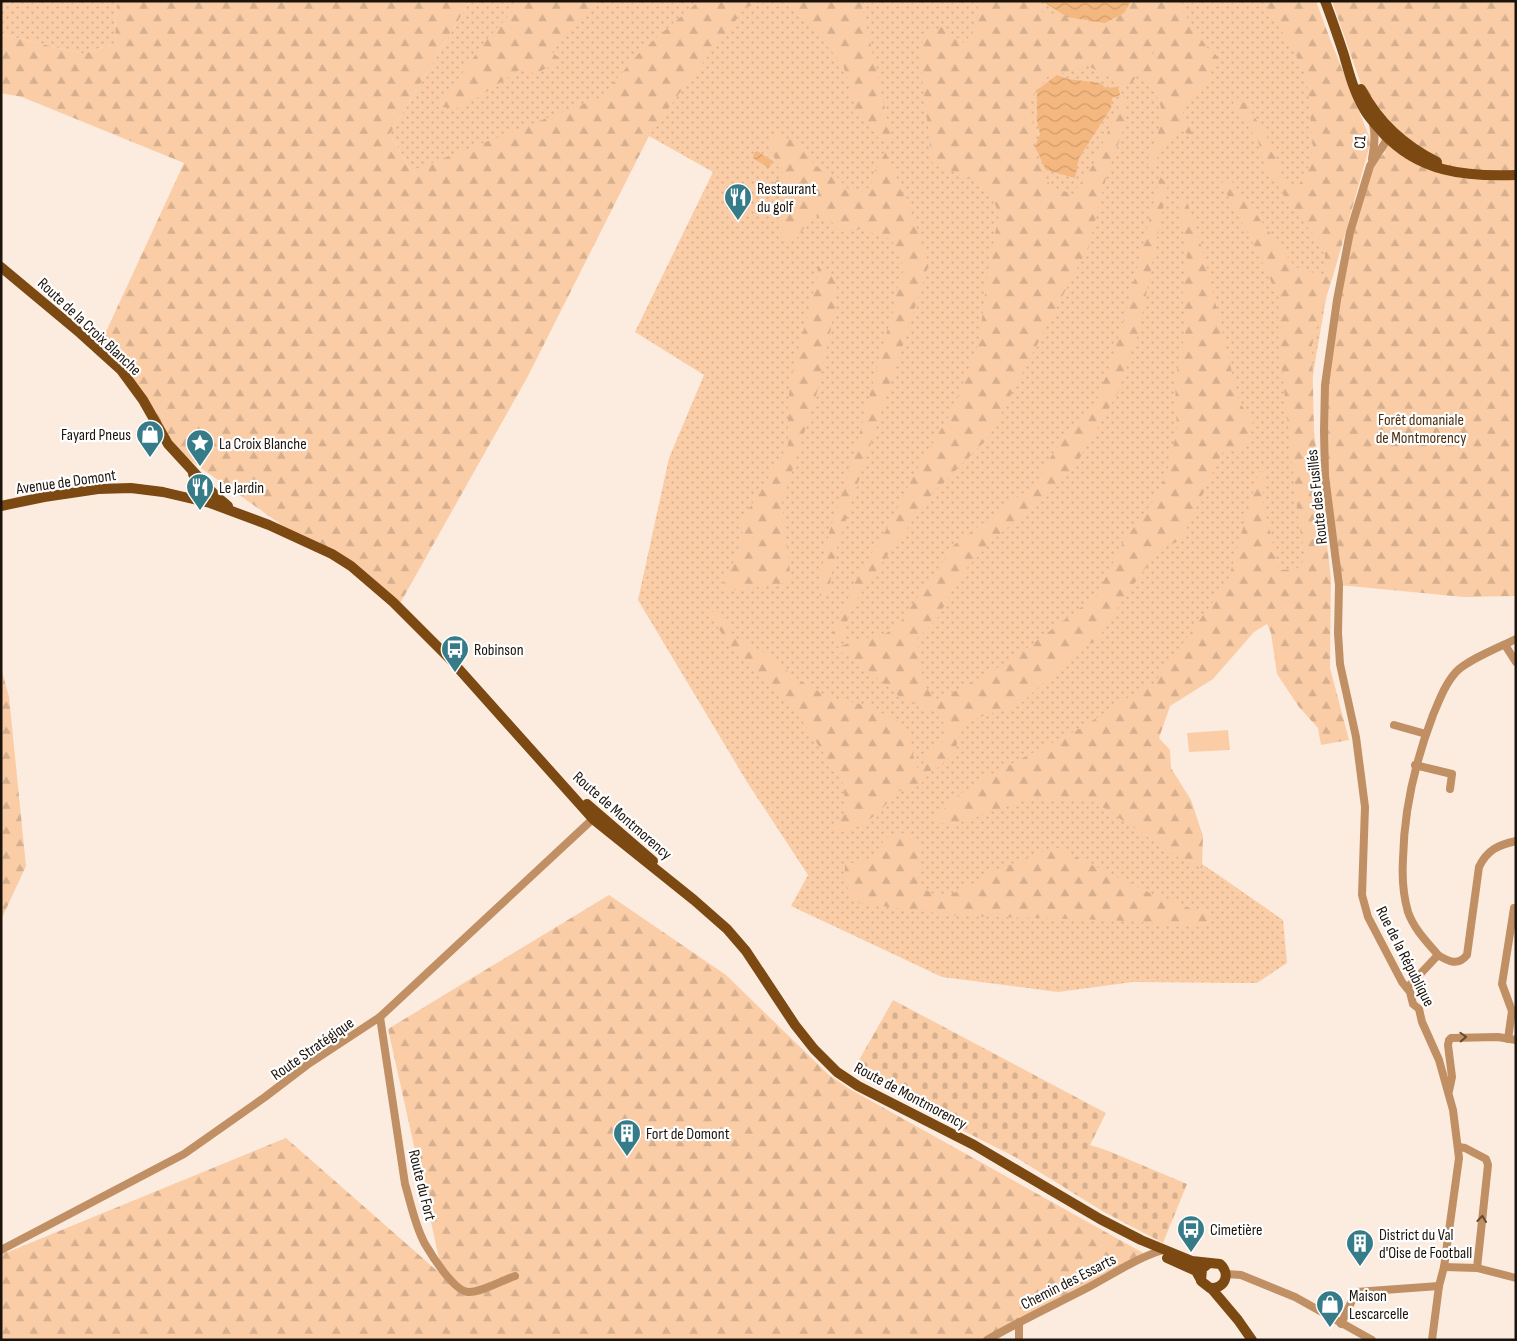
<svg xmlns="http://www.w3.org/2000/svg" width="1517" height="1341" font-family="'Sofia Sans Condensed',sans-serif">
<defs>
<pattern id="grass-dots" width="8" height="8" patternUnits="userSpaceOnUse" patternTransform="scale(1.25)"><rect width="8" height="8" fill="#facda7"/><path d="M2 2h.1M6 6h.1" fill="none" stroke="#d6af8e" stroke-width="1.8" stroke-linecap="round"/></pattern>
<pattern id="forest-firs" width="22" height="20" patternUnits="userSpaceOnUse" patternTransform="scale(1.25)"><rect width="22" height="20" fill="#facda7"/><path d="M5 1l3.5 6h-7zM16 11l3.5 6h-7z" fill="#d6af8e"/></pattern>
<pattern id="cemetery-stones" width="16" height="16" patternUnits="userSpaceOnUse" patternTransform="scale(1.25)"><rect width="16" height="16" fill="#facda7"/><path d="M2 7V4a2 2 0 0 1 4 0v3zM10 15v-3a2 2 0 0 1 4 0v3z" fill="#d6af8e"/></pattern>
<pattern id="water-waves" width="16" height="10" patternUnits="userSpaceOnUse" patternTransform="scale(1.25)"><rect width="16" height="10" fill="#f4b77f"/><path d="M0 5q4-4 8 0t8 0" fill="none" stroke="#d19c6c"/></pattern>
</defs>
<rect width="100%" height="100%" fill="#fcecdf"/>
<!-- grass -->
<g fill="url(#grass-dots)">
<polygon points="1,1 118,1 116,12 115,43 83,54 1,34"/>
<polygon points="470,1 1305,1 1332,264 1297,467 1315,595 1228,627 1118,733 1122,812 1214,872 1283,920 1287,963 1257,983 1133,982 1058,992 942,977 791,906 808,875 747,782 638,600 669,458 704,375 635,332 713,172 649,136 411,171 390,134"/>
</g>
<!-- forest -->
<g fill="url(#forest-firs)">
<polygon points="118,1 470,1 390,134 411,171 601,97 640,52 699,1 770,1 746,7 681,91 649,136 528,376 398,607 351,566 303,540 181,454 128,378 99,350 104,336 184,163 22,97 1,93 1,34 83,54 115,43 116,12"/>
<polygon points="522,1 602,1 551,51 562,61 534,74 524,67 462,108 437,107 488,38"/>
<polygon points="789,1 861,1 892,141 880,141 870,124 853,113 854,101 843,65"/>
<path d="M979,1H1038L1042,12L1105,23L1124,13L1131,1H1176L1208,49L1212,51L1219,58L1209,76L1210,83L1184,103L1183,113L1194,137L1180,130L1162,148L1153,167L1146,164C1153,145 1169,116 1157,97C1153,89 1144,83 1138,77L1154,55L1159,38L1152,54L1129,87L1088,66L1047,77L1030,101L1037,160L1051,187L1073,194L1093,165L1126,91V123L1107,174L1089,245L989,437L933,493L869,581L850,610L843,639L829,642L859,573L885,532L916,471L953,409L979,343L988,270L999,214L992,197L972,180L931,162C930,120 917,77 923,36L942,27L964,43L975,29Z"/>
<polygon points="1264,1 1316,1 1330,39 1371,141 1336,266 1312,343 1314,431 1331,579 1330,668 1349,740 1321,745 1318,728 1299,707 1277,674 1271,633 1267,624 1254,632 1213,679 1170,706 1159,738 1170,750 1171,768 1191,800 1203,836 1202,868 1184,861 1095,802 1032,798 950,826 933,819 960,794 984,778 1081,728 1132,695 1154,683 1228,581 1259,471 1267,472 1262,497 1279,570 1297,569 1305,559 1298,516 1278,334 1279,298 1253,243 1221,183 1230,179 1295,267 1324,276 1325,255 1313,234 1287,201 1264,163 1258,140 1234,108 1233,96 1246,103 1270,142 1282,176 1293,187 1299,184 1306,176 1313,147 1306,72"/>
<polygon points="1332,1 1516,1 1516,596 1464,597 1339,585 1324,431 1337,300 1370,166 1385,153"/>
<polygon points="777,136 794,140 816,166 824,172 838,178 848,189 861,193 871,186 875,171 885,151 911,211 929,264 836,551 828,594 820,596 819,582 829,533 855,451 882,348 894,308 899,278 905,269 891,239 860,229 846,233 839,231 831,221 813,215 797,238 780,241 780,223 791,209 786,196 774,183 783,175 767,143"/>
<path d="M1160,177L1168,184L1139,330L1118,393L1075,466L1041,500L995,538L966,569L951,593L937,619L917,639L924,685L937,701L1010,661L1096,596L1124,541L1154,500L1166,476L1177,430L1175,381L1187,323L1182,298L1187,253L1177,199L1186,198L1204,255L1239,402L1253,421L1248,446L1222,453L1181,540L1159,550L1123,599L1099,638L1077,652L1018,706L985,715L961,726L955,752L935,770L924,772L925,781L910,788L896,792C881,813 861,830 835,833L837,821L847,810L842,781L799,716L726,641L709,612H720L734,637L763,652L802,682L830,698L866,705L903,724L911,740L915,767L921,768L929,752L945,740V725L935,712L901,698L856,660L835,649L855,640L883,635L897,627L954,545L1035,484L1061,440L1095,405L1111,362L1129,301Z"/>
<polygon points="818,266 837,279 836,304 818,389 782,503 791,581 777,585 726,591 724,583 732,566 743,535 739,518 746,514 788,445 788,404 791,379 817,278"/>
<polygon points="1,668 9,697 26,866 1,920"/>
<polygon points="907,832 920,849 918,885 937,896 954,893 974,883 991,872 1055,847 1150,893 1194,910 1207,911 1214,916 1202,927 1111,920 959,916 859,903 844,883 845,865 871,858 887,837"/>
<polygon points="609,895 726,975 829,1075 848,1088 1145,1254 987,1340 1,1340 1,1251 8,1252 286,1138 443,1276 388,1029"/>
</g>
<!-- cemetery -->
<polygon fill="url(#cemetery-stones)" points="893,1000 1106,1113 1090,1145 1106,1150 1187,1184 1163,1243 1104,1212 1015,1157 950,1124 952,1120 854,1069"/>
<!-- pitch -->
<polygon fill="#facda7" points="1228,730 1230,750 1189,752 1187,733"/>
<!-- water -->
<g fill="url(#water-waves)">
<polygon points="1042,1 1131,1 1124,13 1105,23 1067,17"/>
<polygon points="1057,75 1068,79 1100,83 1106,88 1118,87 1120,95 1112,98 1111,108 1079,158 1075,178 1046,170 1035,147 1040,134 1037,121 1037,90"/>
<polygon points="757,151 773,161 769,168 753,158 754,153"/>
</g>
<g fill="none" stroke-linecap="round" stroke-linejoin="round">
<!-- minor -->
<g stroke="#c08f64" stroke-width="8">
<polyline points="1388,138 1370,166 1350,232 1337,300 1325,385 1324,431 1325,476 1339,585 1338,633 1340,664 1356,737 1365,807 1362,895 1368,917 1402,982 1410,992 1413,1004 1419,1009 1422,1022 1439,1060 1453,1110 1459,1158 1444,1267 1439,1286 1432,1340"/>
<path d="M1372,159C1374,147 1376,135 1373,124"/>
<polyline points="1505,645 1516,662"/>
<polyline points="1394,725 1426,734"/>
<polyline points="1415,765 1452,774 1450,789"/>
<path d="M1438,955C1427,942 1414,929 1408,912C1403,895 1402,876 1403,859C1404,809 1415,762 1433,715C1439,701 1445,684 1456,672C1467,660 1500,647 1516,639"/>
<path d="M1408,987L1438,955C1449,962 1458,966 1467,955L1479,867C1487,850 1498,845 1516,841"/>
<path d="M380,1017L405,1184C411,1204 415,1226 425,1244C432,1256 454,1291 468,1292C480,1293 503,1280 515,1276"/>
<polyline points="1508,1039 1512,1011 1502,984 1514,908"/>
<polyline points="1449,1091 1452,1077 1448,1045 1449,1040 1451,1038 1498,1037 1516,1040"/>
<polyline points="1459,1147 1465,1148 1486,1159 1488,1165 1477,1268"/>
<polyline points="1,1250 184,1154 265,1097 307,1065 380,1017 596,816"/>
<polyline points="1444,1267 1477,1268 1516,1278"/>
<polyline points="1226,1274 1241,1275 1295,1297 1372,1340"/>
<polyline points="1019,1322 1019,1340"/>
<polyline points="1341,1324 1356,1292 1439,1286"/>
<path d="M987,1340C1020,1321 1054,1305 1087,1288C1112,1275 1136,1258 1163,1250"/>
</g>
<!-- major -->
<g stroke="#7b4911" stroke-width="10">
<path d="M1325,1C1332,19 1338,37 1344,55C1349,73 1354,92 1364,109C1369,118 1376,125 1383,133C1419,172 1465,177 1516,175"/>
<path d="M1361,89C1379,123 1404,145 1437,162"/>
<polyline points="1,267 80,333 121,370 143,400 168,444 214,494 228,506"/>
<polyline points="193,474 198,485 194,498"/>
<path d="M1,506L44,497L98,489L131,488L163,492L210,503L269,525L332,554L351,566L393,602L449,658L593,819L694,900L727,929L746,951L795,1025L814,1049L837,1072L858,1086L974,1145L1100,1219L1141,1240L1192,1261L1220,1264C1231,1274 1225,1289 1210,1288L1201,1281L1202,1269L1209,1263"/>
<polyline points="587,804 653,861"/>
<polyline points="1167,1258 1196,1271 1201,1280"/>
<polyline points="1211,1288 1238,1320 1252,1340"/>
</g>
</g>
<!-- one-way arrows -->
<defs><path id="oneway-chevron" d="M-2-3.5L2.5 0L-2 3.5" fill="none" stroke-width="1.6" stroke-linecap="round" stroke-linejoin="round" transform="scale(1.25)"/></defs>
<g stroke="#664b33">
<use href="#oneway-chevron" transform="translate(1463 1037) rotate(-2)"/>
<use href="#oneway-chevron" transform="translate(1482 1219) rotate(-84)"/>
</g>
<!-- icons -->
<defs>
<g id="restaurant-pin" transform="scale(1.4375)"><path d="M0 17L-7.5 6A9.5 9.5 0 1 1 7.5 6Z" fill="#357b88" stroke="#fff"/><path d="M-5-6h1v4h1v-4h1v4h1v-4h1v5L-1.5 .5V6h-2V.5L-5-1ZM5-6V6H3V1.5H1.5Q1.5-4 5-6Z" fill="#fff"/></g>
<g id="shop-pin" transform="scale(1.4375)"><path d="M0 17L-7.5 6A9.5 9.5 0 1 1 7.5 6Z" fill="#357b88" stroke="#fff"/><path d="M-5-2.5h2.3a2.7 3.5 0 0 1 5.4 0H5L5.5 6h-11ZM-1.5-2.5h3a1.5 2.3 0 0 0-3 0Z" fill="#fff"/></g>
<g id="sight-pin" transform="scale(1.4375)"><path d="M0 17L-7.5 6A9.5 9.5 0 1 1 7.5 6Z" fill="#357b88" stroke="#fff"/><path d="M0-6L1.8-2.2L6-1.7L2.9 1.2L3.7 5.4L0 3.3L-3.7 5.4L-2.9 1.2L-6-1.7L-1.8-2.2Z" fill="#fff"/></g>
<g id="bus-pin" transform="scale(1.4375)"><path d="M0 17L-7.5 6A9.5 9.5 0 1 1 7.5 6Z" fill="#357b88" stroke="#fff"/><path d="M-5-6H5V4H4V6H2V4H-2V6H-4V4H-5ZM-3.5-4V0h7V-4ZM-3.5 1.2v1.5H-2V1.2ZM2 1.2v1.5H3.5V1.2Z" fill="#fff"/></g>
<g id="building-pin" transform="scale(1.4375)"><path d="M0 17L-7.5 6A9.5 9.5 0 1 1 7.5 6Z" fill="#357b88" stroke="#fff"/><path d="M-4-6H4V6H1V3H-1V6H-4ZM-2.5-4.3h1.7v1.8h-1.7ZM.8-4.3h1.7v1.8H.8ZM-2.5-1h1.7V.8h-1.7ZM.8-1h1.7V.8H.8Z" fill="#fff"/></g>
</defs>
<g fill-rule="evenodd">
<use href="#restaurant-pin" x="738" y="197"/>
<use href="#shop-pin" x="150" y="434"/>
<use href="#sight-pin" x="200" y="443"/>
<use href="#restaurant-pin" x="200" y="487"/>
<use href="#bus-pin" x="455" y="649"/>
<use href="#building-pin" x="627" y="1133"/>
<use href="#bus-pin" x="1191" y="1229"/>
<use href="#building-pin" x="1360" y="1243"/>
<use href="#shop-pin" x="1330" y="1304"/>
</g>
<g text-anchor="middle" stroke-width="4.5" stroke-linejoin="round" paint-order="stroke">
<!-- street labels -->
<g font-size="16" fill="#1c130b" stroke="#fff">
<text transform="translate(1359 142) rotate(-85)" y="6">C1</text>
<text transform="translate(90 326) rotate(43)" y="6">Route de la Croix Blanche</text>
<text transform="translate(66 481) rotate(-8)" y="6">Avenue de Domont</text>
<text transform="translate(1316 497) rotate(-96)" y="6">Route des Fusillés</text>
<text transform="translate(623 815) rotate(41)" y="6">Route de Montmorency</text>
<text transform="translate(1406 956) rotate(63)" y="6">Rue de la République</text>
<text transform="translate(312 1048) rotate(-35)" y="6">Route Stratégique</text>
<text transform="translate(911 1095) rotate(28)" y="6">Route de Montmorency</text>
<text transform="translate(423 1185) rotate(76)" y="6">Route du Fort</text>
<text transform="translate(1068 1281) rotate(-27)" y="6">Chemin des Essarts</text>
</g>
<!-- poi labels -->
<g font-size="16" fill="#1c130b" stroke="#fff" text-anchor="start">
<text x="757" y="194">Restaurant<tspan x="757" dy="18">du golf</tspan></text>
<text x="131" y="440" text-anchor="end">Fayard Pneus</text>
<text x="219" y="449">La Croix Blanche</text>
<text x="219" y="493">Le Jardin</text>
<text x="474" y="655">Robinson</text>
<text x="646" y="1139">Fort de Domont</text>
<text x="1210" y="1235">Cimetière</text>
<text x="1379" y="1240">District du Val<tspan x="1379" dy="18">d'Oise de Football</tspan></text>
<text x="1349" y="1301">Maison<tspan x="1349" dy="18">Lescarcelle</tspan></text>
</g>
<!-- park labels -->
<g font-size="16" fill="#4c2e0f" stroke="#fff">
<text x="1421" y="425">Forêt domaniale<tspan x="1421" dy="18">de Montmorency</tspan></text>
</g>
</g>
<!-- border -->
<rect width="1517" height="1341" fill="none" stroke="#1c130b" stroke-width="5"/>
</svg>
